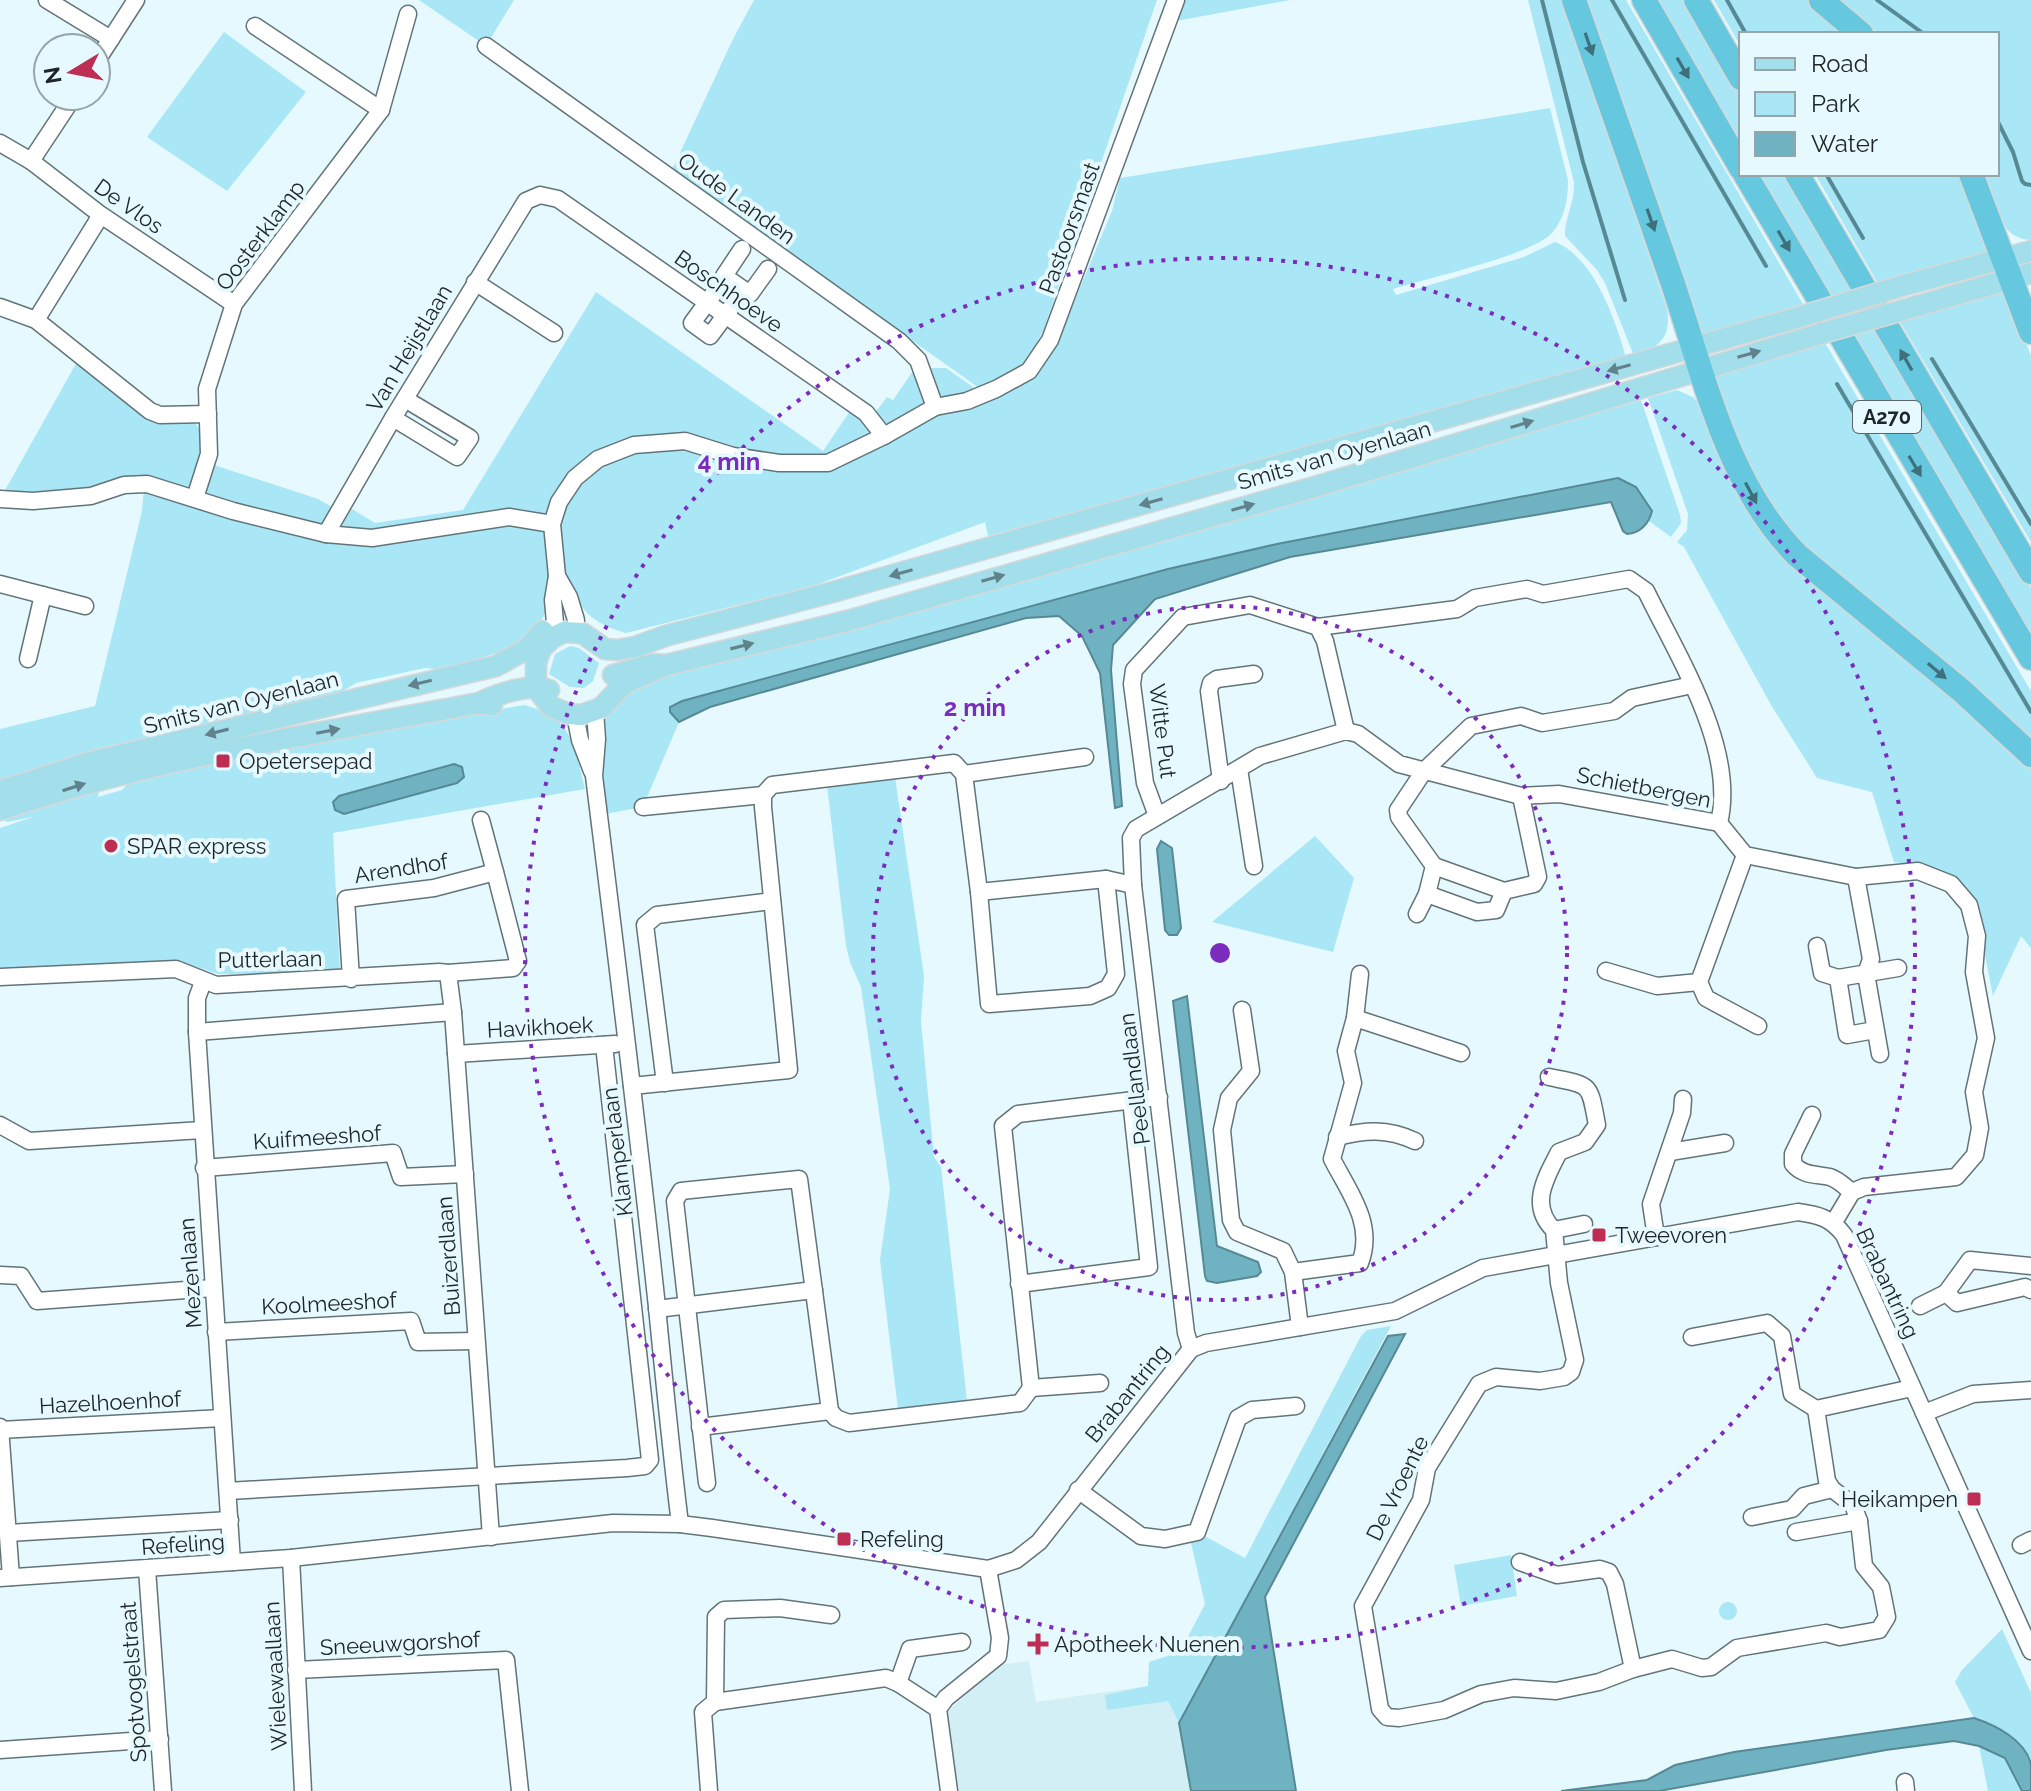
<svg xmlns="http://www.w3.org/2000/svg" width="2031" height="1791" font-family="Raleway,sans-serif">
<rect width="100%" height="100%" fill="#e6f9fe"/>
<!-- built -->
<polygon fill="#d2eff6" points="1029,1661 1036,1702 1148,1686 1168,1701 1179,1723 1191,1791 958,1791 946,1713 998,1665"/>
<!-- green -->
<g fill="#a9e7f6">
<polygon points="419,0 514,0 486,46"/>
<polygon points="754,0 1157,0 1044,329 1026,363 979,388 672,170 733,39"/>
<polygon points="1184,0 1290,0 1176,21"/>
<path d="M1528,0H1562L1667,309C1672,336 1659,349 1634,356L1605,283L1597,270L1565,236C1564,219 1575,203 1574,182Z"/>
<polygon points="1579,0 1626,0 1803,304 1701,337"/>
<polygon points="1653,0 1687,0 1741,93 1741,152"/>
<polygon points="1714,0 1813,0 1852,34 1741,34 1741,47"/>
<path d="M1840,0H2031V240C1998,239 1993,200 1983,174H1997V34H1879Z"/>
<polygon points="224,32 306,92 227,191 147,137"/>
<path d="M1550,108L1568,180C1568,199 1565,218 1552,233C1530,256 1427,278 1393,289L1396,295L1524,257L1555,242C1594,257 1616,321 1626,358L1432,415L988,536L985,522L816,585L626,633C608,628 587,619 579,601L548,607C542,623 527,639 513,648L443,670L425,668L356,683L338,694L0,787V729L95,706L142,511L145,478L77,491L4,492L78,360L181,421L196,424L202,434L199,460L318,499L347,516L352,509L375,523L463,510L596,292L823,451L850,411L868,422L887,397L893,400L915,368H946L990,399L1016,387L1036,373L1055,347L1112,211L1120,178Z"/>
<polygon points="1754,174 1788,174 2031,588 2031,645"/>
<polygon points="1815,174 1964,174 1989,249 1987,253 1909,276 1908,273 1877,282"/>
<polygon points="2006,288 2031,356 2031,542 1899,320"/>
<polygon points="1824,341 2031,691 2031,746 1815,561 1757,491 1712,380 1714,370"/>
<path d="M1677,390L1693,397L1702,407C1717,444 1729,483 1751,517C1765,539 1784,557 1802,574L1991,731L2031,769V948L2021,936L1993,996L1974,901L1928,867L1894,862L1872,792L1817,778L1771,705L1684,547L1677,542L1687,530L1688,514L1648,398Z"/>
<polygon points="1641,400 1680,515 1681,523 1671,537 1649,521 1652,511 1636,487 1618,478 1277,544 670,712 679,722 643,807 599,815 602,722 621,698 637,684 849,627"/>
<polygon points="570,646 579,648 599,663 593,681 584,688 570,687 549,674 555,654"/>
<path d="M524,705C573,717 574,745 585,789L333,833L340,973L218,974L178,961L0,973V828L33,817L7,822L0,816L100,789L98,797L122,790L131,779L179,772L229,757Z"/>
<polygon points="894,770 924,976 921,1022 934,1157 941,1167 968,1410 899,1418 880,1260 890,1189 861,987 850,962 846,946 826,777"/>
<polygon points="1315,836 1354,878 1333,952 1212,922"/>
<polygon points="1391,1326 1179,1723 1168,1701 1107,1710 1105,1695 1148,1686 1149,1662 1180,1652 1205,1604 1191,1543 1197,1532 1245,1558 1361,1336 1367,1330"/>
<polygon points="1511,1555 1517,1596 1461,1606 1454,1565"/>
<circle cx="1728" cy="1611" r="9"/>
<path d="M2002,1629L2031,1693V1763C2013,1736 2004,1728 1974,1718L1955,1682L1962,1670Z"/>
<polygon points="1979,1746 2005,1758 2022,1791 1988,1791"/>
</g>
<!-- water -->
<g fill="#6fb3c2" stroke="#578994" stroke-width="2">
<path d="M1618,478L1636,487L1652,511C1649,524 1640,533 1627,534L1623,531L1611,502L1290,557L1155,599L1113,645L1111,670L1122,806L1115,808L1100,673L1082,636L1059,616L1026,618L710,707L679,722L670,712V707L682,701L1168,569L1277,544Z"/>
<polygon points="454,764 462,767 464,777 457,783 344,814 335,810 333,802 339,796"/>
<polygon points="1161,841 1172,848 1181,928 1177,935 1169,935 1165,930 1157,849"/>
<polygon points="1187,996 1217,1246 1258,1262 1261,1272 1257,1276 1217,1283 1207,1281 1205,1276 1173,1001"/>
<polygon points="1405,1334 1265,1597 1296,1791 1191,1791 1179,1723 1388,1336"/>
<path d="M1974,1718C1995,1725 2026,1740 2031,1765C2031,1773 2031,1783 2031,1791H2022L2005,1758L1979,1746L1954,1741L1886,1750L1659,1791H1561L1647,1780L1675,1765L1734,1752Z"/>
</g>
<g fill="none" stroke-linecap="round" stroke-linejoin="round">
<!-- stream -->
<g stroke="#578994" stroke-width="4">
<polyline points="1542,0 1583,162 1625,300"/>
<polyline points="1612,0 1766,266"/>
<polyline points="1727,0 1746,34"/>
<polyline points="1877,0 1924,34"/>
<polyline points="1997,120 2013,152 2022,181 2025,184 2031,185"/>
<polyline points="1826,174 1863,238"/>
<polyline points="1932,359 2031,524"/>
<polyline points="1837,384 2031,712"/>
</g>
<!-- minor casing -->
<g stroke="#637478" stroke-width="19">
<g id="minor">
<polyline points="47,0 111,39"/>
<polyline points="255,26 381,110"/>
<polyline points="486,46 899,341 918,360 935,407"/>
<polyline points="96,62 136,0"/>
<polyline points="0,143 31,161 101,215 234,304"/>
<polyline points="31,161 74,96"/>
<polyline points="742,249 724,276 750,294 768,269"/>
<polyline points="726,277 692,323 710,336 744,290"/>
<polyline points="475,282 554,333"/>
<polyline points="0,307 36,320 150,411 160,415 208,414"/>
<polyline points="36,320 101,215"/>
<polyline points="393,418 457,457 470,438 405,399"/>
<polyline points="195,498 209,454 207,389 234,304 381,110 408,14"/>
<polyline points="0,499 33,501 91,496 124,485 147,484 233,511 326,534 372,538 509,517 552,524"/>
<polyline points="326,534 393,418 526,201 540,195 558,199 866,413 884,436"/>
<polyline points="557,576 569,597 576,620"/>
<polyline points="0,584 85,606"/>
<polyline points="555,623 553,600 557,576 552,524 559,502 575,478 598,459 634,445 685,441 733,456 779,463 828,463 884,436 935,407 967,401 996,389 1029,371 1050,340 1176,0"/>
<path d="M1318,627L1457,609L1475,598L1527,589L1543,594L1629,579L1646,591C1678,657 1737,749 1719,823"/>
<polyline points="28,659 43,595"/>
<path d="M595,711L597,739L594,776C616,952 638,1129 657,1307C664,1379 671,1451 680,1524"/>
<polyline points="575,715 580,740 592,771"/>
<polyline points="1239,769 1254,866"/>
<polyline points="964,774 1085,757"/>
<polyline points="1221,781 1209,691 1211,683 1217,679 1254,674"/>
<polyline points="643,807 763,795"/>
<polyline points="1157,816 1145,783 1132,684 1134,670 1183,617 1250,605 1318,627 1325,641 1346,731"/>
<polyline points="481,820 495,872"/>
<polyline points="1745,855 1699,982 1706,998 1758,1026"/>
<polyline points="1434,866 1504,891 1534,884 1538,877 1521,796"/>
<polyline points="1856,877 1871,959 1866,974 1880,1054"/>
<polyline points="979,892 1106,879 1133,885"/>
<polyline points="1427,894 1477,912 1496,910 1504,891"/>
<polyline points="1417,914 1427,894 1434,866 1399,817 1398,810 1424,771 1471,726 1521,716 1542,723 1614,711 1632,698 1692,685"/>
<polyline points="1817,946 1822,973 1838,978"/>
<polyline points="1606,971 1657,986 1699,982"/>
<polyline points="448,973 453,1012 491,1537"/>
<polyline points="0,977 176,969 216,985 439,972 448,973 513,968 518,961 495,872 434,888 346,899 351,979"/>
<polyline points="203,982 197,998 197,1032 232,1562"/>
<polyline points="1242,1010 1251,1071 1229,1098 1222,1130 1231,1220 1237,1232 1283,1251 1293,1272 1300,1327"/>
<polyline points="1355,1018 1461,1053"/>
<polyline points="1875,1030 1847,1035 1838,978 1898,968"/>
<polyline points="197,1032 453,1012"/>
<polyline points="456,1054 615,1044"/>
<path d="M1549,1077C1592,1086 1589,1082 1597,1125L1585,1142L1559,1152C1545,1179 1529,1206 1554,1230L1559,1283L1575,1360L1571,1372L1564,1377L1540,1381L1496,1377L1479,1384L1427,1468L1421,1500L1363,1606L1380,1709L1387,1717L1399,1718L1444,1710L1481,1694L1514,1688L1556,1691L1599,1682L1633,1669L1672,1659L1702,1668L1711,1667L1737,1648L1826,1633L1840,1637L1879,1630L1887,1617L1881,1587L1864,1566L1859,1521L1853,1505L1832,1489L1827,1481L1816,1409L1912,1388"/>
<polyline points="665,1083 645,925 657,915 772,901"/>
<polyline points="632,1086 789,1070 763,807 763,795 772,785 954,763 964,774 979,892 989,1004 1090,996 1108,988 1116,974 1106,879"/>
<path d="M1812,1115L1793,1154V1164C1803,1176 1816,1174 1830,1177C1839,1180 1845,1187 1852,1192"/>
<polyline points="0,1125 29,1141 202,1130"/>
<path d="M1337,1137C1365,1130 1387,1128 1415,1141"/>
<polyline points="1670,1152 1725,1143"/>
<polyline points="204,1168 393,1153 401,1177 465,1174"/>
<polyline points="1554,1230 1584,1224"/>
<polyline points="1656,1237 1651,1204 1682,1113 1683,1099"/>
<path d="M1293,1272L1360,1263C1375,1224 1349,1192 1332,1159L1353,1083L1346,1051L1355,1018L1360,974"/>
<polyline points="0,1275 21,1276 37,1301 213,1288"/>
<polyline points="1019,1284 1149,1267 1131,1100"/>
<polyline points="1946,1293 1970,1260 2031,1266"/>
<polyline points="1920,1306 1946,1293 1957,1303 2025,1287 2031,1290"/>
<polyline points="657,1309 814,1290"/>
<polyline points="216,1332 411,1321 418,1342 476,1341"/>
<polyline points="1692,1337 1767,1323 1782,1336 1792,1394 1816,1409"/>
<polyline points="1191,1349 1186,1333 1133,885 1131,838 1136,829 1260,756 1346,731 1358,734 1399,764 1521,796 1559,794 1719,823 1745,855 1856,877 1918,871 1951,884 1969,905 1977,936 1974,972 1986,1038 1974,1092 1980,1128 1975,1155 1956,1177 1864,1187 1852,1192 1834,1222"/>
<polyline points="1031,1388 1100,1383"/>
<polyline points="1924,1413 1973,1394 2031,1390"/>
<polyline points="0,1427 11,1577"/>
<polyline points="700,1427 830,1411"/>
<polyline points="0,1430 222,1418"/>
<polyline points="707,1483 675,1201 681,1191 799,1179 830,1411 836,1418 849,1423 1020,1403 1031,1388 1003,1126 1018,1114 1159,1097"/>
<polyline points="1078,1490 1141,1536 1165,1539 1197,1532 1238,1418 1252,1410 1296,1406"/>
<polyline points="228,1491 627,1468 645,1466 650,1460 604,1045"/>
<polyline points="1752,1517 1792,1509 1804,1496 1832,1489"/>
<polyline points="1796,1532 1859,1521"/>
<polyline points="8,1533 230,1520"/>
<polyline points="2021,1545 2031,1540"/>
<polyline points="291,1558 303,1791"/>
<polyline points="1520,1562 1557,1575 1600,1569 1609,1572 1615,1584 1633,1669"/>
<polyline points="147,1569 163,1791"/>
<path d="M0,1578L291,1558L613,1523L680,1524L712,1528L988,1569L1016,1560L1039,1542L1191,1349L1206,1343L1395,1311L1483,1268L1798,1212C1819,1215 1831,1218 1844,1235L2031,1651"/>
<polyline points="296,1670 506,1660 520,1791"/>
<polyline points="898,1683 910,1649 962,1642"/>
<polyline points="715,1702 886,1678 898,1683 938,1709"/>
<polyline points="0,1750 160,1739"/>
<polyline points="1905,1782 1906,1791"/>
<polyline points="709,1791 703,1712 715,1702 716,1617 724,1610 780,1608 831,1615"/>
<polyline points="949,1791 938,1709 946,1698 998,1656 1000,1638 988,1569"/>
</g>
</g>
<!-- major casing -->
<g stroke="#d7d8d8" stroke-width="23">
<g id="major">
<polyline points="1905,285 2031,251"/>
<polyline points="1917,306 2031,273"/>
<polyline points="666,665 624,684 601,708 581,715 569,714 550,706 540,693 536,681 536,663 541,649 552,638 564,632 582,633 605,649 617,650 635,647 665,636 833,592 1786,321"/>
<polyline points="613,675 652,664 666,665 847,621 1311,488 1823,333"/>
<path d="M479,703C497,694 529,683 549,690"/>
<polyline points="0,791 91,762 496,666 527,649 543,631"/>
<path d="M0,810C155,758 319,733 479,703L492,705"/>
</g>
</g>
<!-- highway casing -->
<g stroke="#d7d8d8" stroke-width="27">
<g id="highway">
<path d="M1574,0C1606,94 1640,187 1672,281C1704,375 1726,483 1797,555L1962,691L2031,755"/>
<polyline points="1644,0 1741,168"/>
<polyline points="1696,0 1741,78"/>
<polyline points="1821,0 1861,34"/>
<polyline points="1745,174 2031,658"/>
<polyline points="1797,174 2031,572"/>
<polyline points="1971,174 2031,332"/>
</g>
</g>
<!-- minor -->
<use href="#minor" stroke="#fff" stroke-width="16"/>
<!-- major -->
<use href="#major" stroke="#a3deeb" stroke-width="20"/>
<!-- highway -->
<use href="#highway" stroke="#65c8de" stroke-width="24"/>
<!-- major-bridge casing -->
<g stroke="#d7d8d8" stroke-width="23" stroke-linecap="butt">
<g id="major-bridge">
<polyline points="1786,321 1905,285"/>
<polyline points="1823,333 1917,306"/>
</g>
</g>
<!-- major-bridge -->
<use href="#major-bridge" stroke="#a3deeb" stroke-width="20"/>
</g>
<!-- one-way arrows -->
<defs><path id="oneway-solid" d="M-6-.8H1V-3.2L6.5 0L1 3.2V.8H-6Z" transform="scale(2)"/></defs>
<g fill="#3e6f7a">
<use href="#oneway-solid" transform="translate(1589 44) rotate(71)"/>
<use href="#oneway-solid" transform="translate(1683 68) rotate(60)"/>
<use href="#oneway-solid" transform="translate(1651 220) rotate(71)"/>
<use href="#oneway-solid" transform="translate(1784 241) rotate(60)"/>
<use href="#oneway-solid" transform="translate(1906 360) rotate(-120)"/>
<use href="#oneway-solid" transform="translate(1915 466) rotate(59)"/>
<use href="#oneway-solid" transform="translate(1751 493) rotate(62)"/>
<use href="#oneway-solid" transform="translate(1937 671) rotate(40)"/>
</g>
<g fill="#61828a">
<use href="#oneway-solid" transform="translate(1749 354) rotate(-16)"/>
<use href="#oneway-solid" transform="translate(1619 368) rotate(164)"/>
<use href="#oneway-solid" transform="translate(1522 424) rotate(-17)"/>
<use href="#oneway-solid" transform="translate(1151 502) rotate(164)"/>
<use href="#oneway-solid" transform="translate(1243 507) rotate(-16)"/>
<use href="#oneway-solid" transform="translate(901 573) rotate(164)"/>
<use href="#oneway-solid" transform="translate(993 578) rotate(-16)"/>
<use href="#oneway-solid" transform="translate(742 646) rotate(-14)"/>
<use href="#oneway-solid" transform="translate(420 683) rotate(167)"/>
<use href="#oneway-solid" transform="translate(328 731) rotate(-11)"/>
<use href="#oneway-solid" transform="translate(217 732) rotate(166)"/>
<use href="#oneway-solid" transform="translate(74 787) rotate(-18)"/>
</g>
<!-- distance rings -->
<g fill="none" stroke="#7b2cbf" stroke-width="4" stroke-dasharray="4 8">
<circle cx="1220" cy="953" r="347"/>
<circle cx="1220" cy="953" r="695"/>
</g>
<!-- markers -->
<g fill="#be2e53" stroke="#e6f9fe" stroke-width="3">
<rect x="215" y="753" width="16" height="16" rx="4"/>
<circle cx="111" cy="846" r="8"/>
<rect x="1591" y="1227" width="16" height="16" rx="4"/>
<rect x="1966" y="1491" width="16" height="16" rx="4"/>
<rect x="836" y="1531" width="16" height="16" rx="4"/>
<path d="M1034 1632h8v8h8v8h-8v8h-8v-8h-8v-8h8z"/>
</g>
<g text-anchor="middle" stroke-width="8" stroke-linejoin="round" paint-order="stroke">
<!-- shield labels -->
<rect fill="#e6f9fe" stroke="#5b6568" stroke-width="2" x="1853" y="401" width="68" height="32" rx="6"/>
<g font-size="20" font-weight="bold" fill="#1f2628">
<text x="1887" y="424">A270</text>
</g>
<!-- street labels -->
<g font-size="22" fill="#1f2628" stroke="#e6f9fe">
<text transform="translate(737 198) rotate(36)" y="8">Oude Landen</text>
<text transform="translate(129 206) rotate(35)" y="8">De Vlos</text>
<text transform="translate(1069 228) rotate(-70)" y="8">Pastoorsmast</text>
<text transform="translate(260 235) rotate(-53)" y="8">Oosterklamp</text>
<text transform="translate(729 291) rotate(35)" y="8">Boschhoeve</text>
<text transform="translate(409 348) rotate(-59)" y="8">Van Heijstlaan</text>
<text transform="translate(1334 455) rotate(-16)" y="8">Smits van Oyenlaan</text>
<text transform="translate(241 702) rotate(-14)" y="8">Smits van Oyenlaan</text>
<text transform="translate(1163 731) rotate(83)" y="8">Witte Put</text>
<text transform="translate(1644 787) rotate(11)" y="8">Schietbergen</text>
<text transform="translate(401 868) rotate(-9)" y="8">Arendhof</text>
<text transform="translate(270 959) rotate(-1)" y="8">Putterlaan</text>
<text transform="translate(540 1027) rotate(-3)" y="8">Havikhoek</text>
<text transform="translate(1134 1079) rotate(-97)" y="8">Peellandlaan</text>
<text transform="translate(317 1137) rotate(-4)" y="8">Kuifmeeshof</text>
<text transform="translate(617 1152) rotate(-97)" y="8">Klamperlaan</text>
<text transform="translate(448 1256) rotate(-94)" y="8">Buizerdlaan</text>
<text transform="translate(190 1273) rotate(-94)" y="8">Mezenlaan</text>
<text transform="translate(1888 1283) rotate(65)" y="8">Brabantring</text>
<text transform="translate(329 1303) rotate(-3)" y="8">Koolmeeshof</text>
<text transform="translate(1127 1393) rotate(-51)" y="8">Brabantring</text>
<text transform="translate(110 1402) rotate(-3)" y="8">Hazelhoenhof</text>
<text transform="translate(1397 1488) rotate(-64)" y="8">De Vroente</text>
<text transform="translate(183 1544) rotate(-4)" y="8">Refeling</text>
<text transform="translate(400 1643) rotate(-3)" y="8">Sneeuwgorshof</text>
<text transform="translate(275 1676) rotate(-93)" y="8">Wielewaallaan</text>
<text transform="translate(133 1682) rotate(-94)" y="8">Spotvogelstraat</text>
</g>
<!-- poi labels -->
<g font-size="22" fill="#1f2628" stroke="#e6f9fe" text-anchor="start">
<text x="239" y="769">Opetersepad</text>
<text x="127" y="854">SPAR express</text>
<text x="1615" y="1243">Tweevoren</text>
<text x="1958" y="1507" text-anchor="end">Heikampen</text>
<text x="860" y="1547">Refeling</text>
<text x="1054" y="1652">Apotheek Nuenen</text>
</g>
</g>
<circle cx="1220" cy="953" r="12" fill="#7b2cbf" stroke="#e6f9fe" stroke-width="4"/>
<g font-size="24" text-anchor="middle" font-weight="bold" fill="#7b2cbf" stroke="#e6f9fe" stroke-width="8" stroke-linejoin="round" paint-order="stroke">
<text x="729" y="470">4 min</text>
<text x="975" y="716">2 min</text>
</g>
<!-- legend -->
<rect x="1739" y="32" width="260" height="144" fill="#e6f9fe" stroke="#96a5a8" stroke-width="2"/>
<rect x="1755" y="58" width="40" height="12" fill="#a3deeb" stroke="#96a5a8" stroke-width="2"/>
<text x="1811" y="72" font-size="24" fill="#1f2628">Road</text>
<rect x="1755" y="92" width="40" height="24" fill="#a9e7f6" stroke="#96a5a8" stroke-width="2"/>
<text x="1811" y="112" font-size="24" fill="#1f2628">Park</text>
<rect x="1755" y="132" width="40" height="24" fill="#6fb3c2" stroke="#96a5a8" stroke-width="2"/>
<text x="1811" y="152" font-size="24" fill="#1f2628">Water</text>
<!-- north arrow -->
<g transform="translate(72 72) rotate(260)"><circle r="38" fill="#e6f9fe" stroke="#96a5a8" stroke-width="2"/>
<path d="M0-6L14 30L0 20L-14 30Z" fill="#be2e53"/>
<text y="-12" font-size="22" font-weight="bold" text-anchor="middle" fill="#1f2628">N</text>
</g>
</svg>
